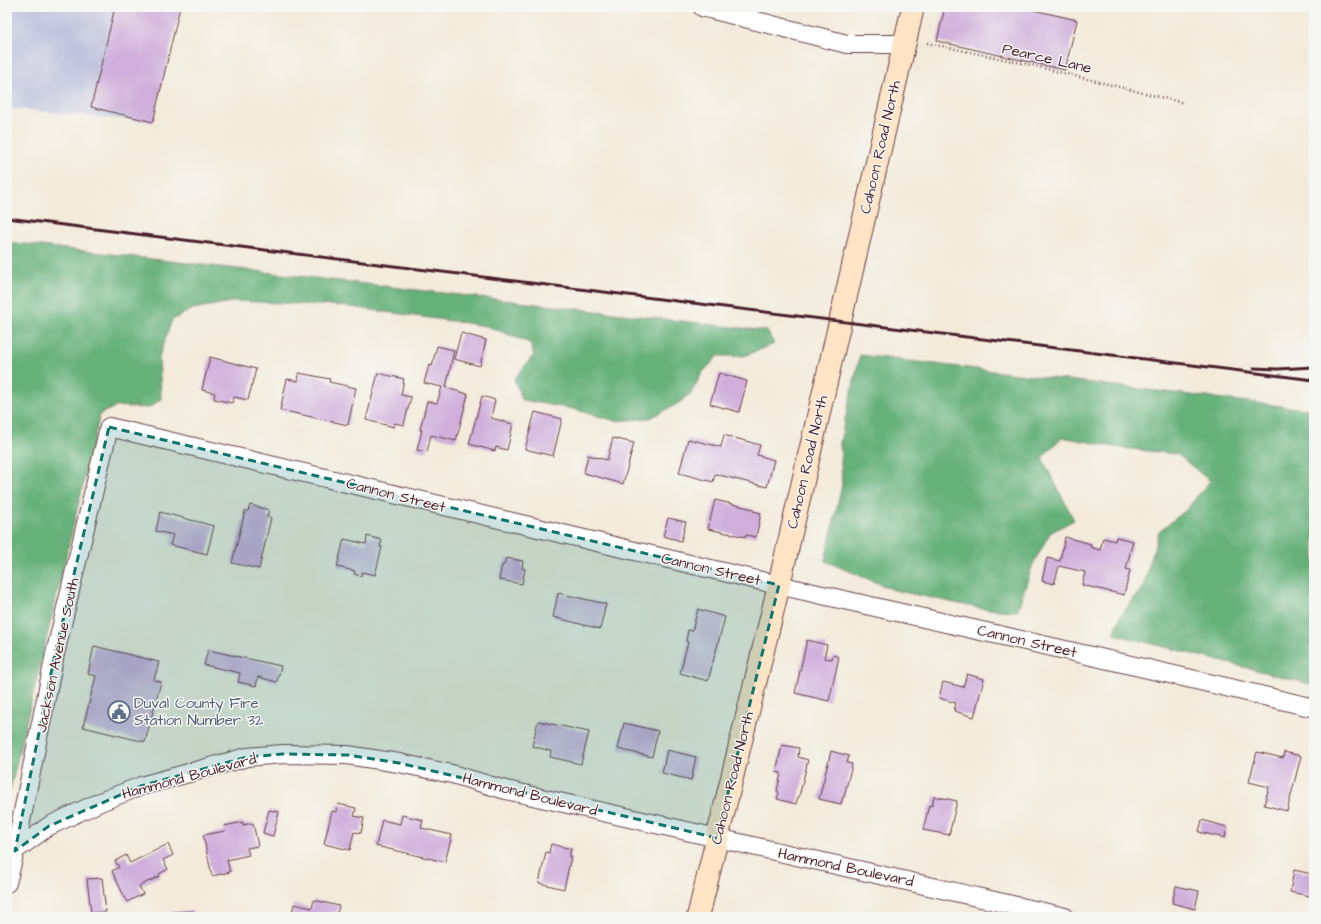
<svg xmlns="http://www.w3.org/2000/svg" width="1321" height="924" font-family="'Architects Daughter',sans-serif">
<rect width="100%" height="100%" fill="#f6f6f2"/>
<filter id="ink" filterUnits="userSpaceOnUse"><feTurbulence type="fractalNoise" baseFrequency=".025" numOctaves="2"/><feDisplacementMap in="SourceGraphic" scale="8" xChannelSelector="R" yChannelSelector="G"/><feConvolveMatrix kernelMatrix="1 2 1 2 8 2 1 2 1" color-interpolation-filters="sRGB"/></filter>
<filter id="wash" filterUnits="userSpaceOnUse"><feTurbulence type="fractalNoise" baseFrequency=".012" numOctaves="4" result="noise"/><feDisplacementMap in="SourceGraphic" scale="16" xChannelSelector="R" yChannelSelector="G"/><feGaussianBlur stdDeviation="0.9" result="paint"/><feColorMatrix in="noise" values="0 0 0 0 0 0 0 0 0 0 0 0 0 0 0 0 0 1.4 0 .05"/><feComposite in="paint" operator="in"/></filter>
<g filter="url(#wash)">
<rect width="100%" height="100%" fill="#f3eada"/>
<!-- industrial -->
<polygon fill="#c0c2dd" points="7,7 180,7 153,122 7,108"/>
<!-- forest -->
<g fill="#66b17a" stroke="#586852">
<polygon points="7,242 767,331 774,344 744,356 718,356 702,373 692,392 679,403 650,418 616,421 573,409 522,400 514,379 534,355 530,343 487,326 343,306 236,301 193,309 172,320 159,357 161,399 149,408 117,406 100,414 7,803"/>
<polygon points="860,355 1314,410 1314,685 1114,634 1121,615 1143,587 1159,531 1186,510 1210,481 1177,454 1121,448 1062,437 1042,458 1074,520 1050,533 1033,564 1017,611 983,609 894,590 825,561 842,485 840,441"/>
</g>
<g id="blocks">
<!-- building -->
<g fill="#cfaedb">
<polygon points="115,7 180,7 153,122 91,107"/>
<polygon points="945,7 1020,7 1077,20 1065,70 937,41"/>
<polygon points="461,333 486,340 480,366 454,359"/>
<polygon points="437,346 454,350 446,388 468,394 456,441 431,435 427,452 417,450 422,430 420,430 427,401 437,403 442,387 424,383 429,365 432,366"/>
<polygon points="210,357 256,369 248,400 234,397 232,403 214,399 215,393 202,390"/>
<polygon points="299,373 330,379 329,382 356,388 348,425 280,410 287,379 298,381"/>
<polygon points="378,373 404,379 401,395 411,397 404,425 394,423 394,427 366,420"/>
<polygon points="719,373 747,381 739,412 710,404"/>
<polygon points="482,396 495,400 491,418 513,424 507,450 496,447 495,451 469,444"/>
<polygon points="535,412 562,419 553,456 525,449"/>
<polygon points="724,435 760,445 757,455 774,460 767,487 715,474 713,482 679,473 688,439 721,447"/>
<polygon points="613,438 634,443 623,484 584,473 588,455 607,460"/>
<polygon points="715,500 753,509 753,511 761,513 756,537 746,535 746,537 708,529"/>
<polygon points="250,505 269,510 267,517 271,518 259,569 232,563 245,511 248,511"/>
<polygon points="160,512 214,526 207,554 170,545 173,535 156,531"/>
<polygon points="668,518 686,522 681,541 663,536"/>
<polygon points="367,536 382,540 380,547 382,547 375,575 362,572 361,576 354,574 355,571 337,567 344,539 366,544"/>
<polygon points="1065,537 1091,544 1090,547 1100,550 1103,538 1115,541 1116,537 1133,541 1126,569 1130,570 1124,595 1082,585 1085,572 1059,566 1054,584 1042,581 1047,558 1060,561"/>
<polygon points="506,558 523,561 522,568 525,569 522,584 499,580 502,565 504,565"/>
<polygon points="558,593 606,604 600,629 553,617"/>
<polygon points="698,609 725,617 708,681 680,673 688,642 686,641 688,630 692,631"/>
<polygon points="807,640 827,645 824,658 832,659 833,655 839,657 829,701 795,693"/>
<polygon points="94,646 159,662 154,680 161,682 145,742 83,727 96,676 88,674"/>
<polygon points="208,650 281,666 277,682 258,677 256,686 238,682 240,673 204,665"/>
<polygon points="967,674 984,679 974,717 954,711 956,703 939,698 943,682 963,687"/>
<polygon points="538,721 589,732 581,764 550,757 551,751 532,746"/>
<polygon points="624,723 658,731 652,757 618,749"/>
<polygon points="782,745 799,748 798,757 808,760 799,797 798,797 796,804 777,799 779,792 777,791 781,773 776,772"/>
<polygon points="667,750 696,757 691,780 662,773"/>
<polygon points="831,751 849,756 847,763 852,764 844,797 843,797 841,804 819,799"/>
<polygon points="1257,752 1283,758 1284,752 1301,756 1287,811 1264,805 1269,787 1249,782"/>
<polygon points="934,796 957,801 949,835 923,830 929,805 932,806"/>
<polygon points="338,804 356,808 354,816 364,818 361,833 354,832 350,850 324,844 332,811 336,812"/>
<polygon points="269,810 279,812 273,836 263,833"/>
<polygon points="402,815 423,820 421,828 452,835 445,862 376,846 382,820 400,824"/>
<polygon points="1202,820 1227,827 1225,838 1199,832"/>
<polygon points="243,822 243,825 253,823 258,846 247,848 249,855 227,860 230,872 212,876 203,835 225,831 224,826"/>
<polygon points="168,844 173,855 163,860 168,869 159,874 160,876 139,886 143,894 127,902 112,871 119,867 115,861 126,855 130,863"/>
<polygon points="551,844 571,849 569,857 571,857 564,889 539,883 546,852 549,853"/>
<polygon points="1294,870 1312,874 1314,870 1314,897 1290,892"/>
<polygon points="102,878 106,912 91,913 87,879"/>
<polygon points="1176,886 1199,891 1195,909 1172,903"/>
<polygon points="314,900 339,906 336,917 291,917 294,904 312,908"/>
<polygon points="193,911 193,917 172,917 172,912"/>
</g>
</g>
</g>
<g filter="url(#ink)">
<use href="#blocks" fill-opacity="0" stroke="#633d45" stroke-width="1"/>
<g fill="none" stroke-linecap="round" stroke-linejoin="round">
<!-- minor casing -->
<g stroke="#633d45" stroke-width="20">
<g id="minor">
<polyline points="702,7 847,44 904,44"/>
<polyline points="10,854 49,826 100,802 141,786 247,757 283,754 347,755 399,763 452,774 502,789 1065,917"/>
<path d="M7,883L15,851L55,654L109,427C325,477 541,529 757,580C942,623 1129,663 1314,708"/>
</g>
</g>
<!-- secondary casing -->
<g stroke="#633d45" stroke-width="24">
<polyline id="secondary" points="698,917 779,585 913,7"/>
</g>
<!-- path -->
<polyline stroke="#633d45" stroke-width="2.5" stroke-dasharray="1 3" stroke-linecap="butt" points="927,43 1031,65 1184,103"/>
<!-- minor -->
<use href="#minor" stroke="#fff" stroke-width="18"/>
<!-- secondary -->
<use href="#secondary" stroke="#ffe4c6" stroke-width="22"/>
<!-- rail -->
<g stroke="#4a1f2b" stroke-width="3">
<polyline points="7,218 1314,380"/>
<polyline points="1254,368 1278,369 1314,367"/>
</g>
</g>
</g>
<!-- marked area -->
<path fill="#0f766e" fill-opacity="0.2" stroke="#0f766e" stroke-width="3" stroke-dasharray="8 5" stroke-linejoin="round" d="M109,427L779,585L717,838L399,763L347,755L283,754L247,757L141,786L49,826L15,851L55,654Z"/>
<!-- icons -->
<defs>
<g id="civic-ring" transform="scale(1.15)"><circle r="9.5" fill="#f6f6f2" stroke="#5c6f8a" stroke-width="1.5"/><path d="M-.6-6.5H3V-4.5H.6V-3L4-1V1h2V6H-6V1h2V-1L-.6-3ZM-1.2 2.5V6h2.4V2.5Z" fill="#5c6f8a"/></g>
</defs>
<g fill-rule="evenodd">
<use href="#civic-ring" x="119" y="712"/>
</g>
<g text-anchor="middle" stroke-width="3" stroke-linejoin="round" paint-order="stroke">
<!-- street labels -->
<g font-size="15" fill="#4a1f2b" stroke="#f6f6f2">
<text transform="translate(1047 58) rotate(13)" y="5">Pearce Lane</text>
<text transform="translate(880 147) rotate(-77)" y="5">Cahoon Road North</text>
<text transform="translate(807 462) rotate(-77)" y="5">Cahoon Road North</text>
<text transform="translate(396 495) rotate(14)" y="5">Cannon Street</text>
<text transform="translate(711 569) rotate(13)" y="5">Cannon Street</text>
<text transform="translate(1027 641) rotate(13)" y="5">Cannon Street</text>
<text transform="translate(57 655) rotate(-78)" y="5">Jackson Avenue South</text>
<text transform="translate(189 776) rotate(-15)" y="5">Hammond Boulevard</text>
<text transform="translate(732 778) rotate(-76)" y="5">Cahoon Road North</text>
<text transform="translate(530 794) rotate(14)" y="5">Hammond Boulevard</text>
<text transform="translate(846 867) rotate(12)" y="5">Hammond Boulevard</text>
</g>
<!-- service labels -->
<g font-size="15" fill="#4e5e75" stroke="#f6f6f2" text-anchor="start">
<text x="134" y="708">Duval County Fire<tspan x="134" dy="17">Station Number 32</tspan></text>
</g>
</g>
<!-- margin -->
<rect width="1321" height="924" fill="none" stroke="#f6f6f2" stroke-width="24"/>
</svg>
